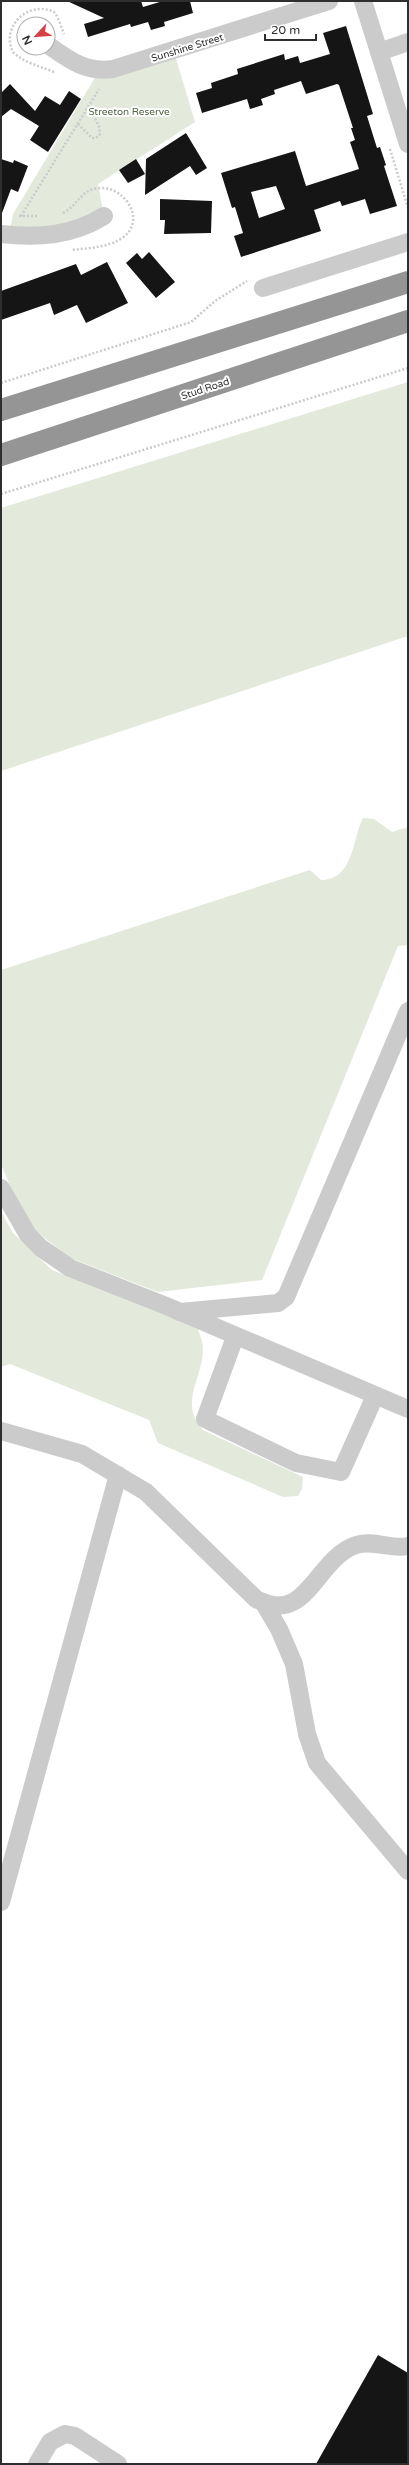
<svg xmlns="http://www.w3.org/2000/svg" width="409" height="2465" font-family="'Varela Round',sans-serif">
<rect width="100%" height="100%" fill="#fff"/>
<!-- green -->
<g fill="#e3eadc">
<polygon points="174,52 195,122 98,184 104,216 9,235 13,214 99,71"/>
<polygon points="408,382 408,636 1,771 1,508"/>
<path d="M363,818L374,819L392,832L408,827V945L398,946L262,1280L158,1292L70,1258L32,1228L17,1203L1,1164V970L310,870L321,880C354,880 352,839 363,818Z"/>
<path d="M1,1212L13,1233L52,1270L196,1325C199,1333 203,1340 203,1349C203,1379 178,1402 203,1430L303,1477L302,1489L298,1496L283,1497L158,1443L149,1420L10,1364L1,1367Z"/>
</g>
<!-- building -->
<g fill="#151515" fill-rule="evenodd">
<polygon points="67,1 141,1 143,7 163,1 190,1 193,13 164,22 165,26 151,30 148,22 131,27 130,24 88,37 84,24 104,18"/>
<path d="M346,26L373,114L367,116L377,148L380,147L386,165L384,166L397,206L370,214L365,199L342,206L340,201L314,210L321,231L241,257L234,236L243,233L235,207L232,208L221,173L295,151L306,186L359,169L350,142L355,140L351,128H353L339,85L337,84L306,94L301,81L274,90L275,94L261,99L263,105L250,109L247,99L202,113L196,93L212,88L211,83L238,74L237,69L284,54L285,60L298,56L300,63L330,54L323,33ZM276,186L285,209L259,218L251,192Z"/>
<polygon points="10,84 35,111 45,96 60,105 69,91 81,99 48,152 30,140 39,126 11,109 1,117 1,93"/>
<polygon points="186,133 207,168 196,175 190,166 145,195 146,159"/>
<polygon points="1,159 13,163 14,160 28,166 18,192 11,189 2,213"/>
<polygon points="136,159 145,174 128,183 119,170"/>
<polygon points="160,199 212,201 211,233 164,234 165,220 160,220"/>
<polygon points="149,252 175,282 156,298 126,263 137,253 142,259"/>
<polygon points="107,262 128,303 86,323 77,305 54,315 50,303 1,320 1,291 76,264 81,275"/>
<polygon points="378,2355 408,2373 408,2464 316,2464"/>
</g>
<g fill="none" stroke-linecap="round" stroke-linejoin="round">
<!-- path -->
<g stroke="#cbcbcb" stroke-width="2.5" stroke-dasharray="2 2" stroke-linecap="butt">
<path d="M54,72C40,66 24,63 13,52C0,26 29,0 54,12C59,18 61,27 64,34"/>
<polyline points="78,124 92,138 96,138 100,134 99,126 89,107"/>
<polyline points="390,149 408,208"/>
<path d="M63,213C76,207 80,192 94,189C122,181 149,220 122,238C107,248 88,248 71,250"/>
<polyline points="19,216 38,216"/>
<polyline points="21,216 99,89"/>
<polyline points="1,383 191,322 215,301 247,281"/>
<polyline points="1,494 408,368"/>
</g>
<!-- minor -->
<g stroke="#cbcbcb" stroke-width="18">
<polyline points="363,1 408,144"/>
<path d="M48,45C69,60 86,73 113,69L329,1"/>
<polyline points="379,52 408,42"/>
<path d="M1,234C38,238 72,236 104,216"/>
<polyline points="263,288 408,242"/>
<polyline points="1,1188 28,1235 41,1248 70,1268 164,1305 408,1409"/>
<polyline points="180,1312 278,1303 286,1297 408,1011"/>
<polyline points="235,1337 205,1419 296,1463 341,1472 375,1396"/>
<path d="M1,1431L82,1454L146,1492L256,1599C307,1627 315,1559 356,1545C374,1539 391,1550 408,1546"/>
<polyline points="263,1602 279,1629 294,1664 307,1734 317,1763 408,1871"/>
<polyline points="1,1902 118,1475"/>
<polyline points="37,2464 50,2442 65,2434 75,2436 118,2464"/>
</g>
<!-- highway -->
<g stroke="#959595" stroke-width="22">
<polyline points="1,410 408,282"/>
<polyline points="1,455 408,321"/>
</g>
</g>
<g text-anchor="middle" stroke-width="4" stroke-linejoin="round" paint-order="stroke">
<!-- street labels -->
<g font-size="10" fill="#2e2e2e" stroke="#fff">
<text transform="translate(187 47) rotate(-17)" y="4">Sunshine Street</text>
<text transform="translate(205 388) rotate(-18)" y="4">Stud Road</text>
</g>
<!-- park labels -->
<g font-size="10" fill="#4f653f" stroke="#fff">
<text x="129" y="115">Streeton Reserve</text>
</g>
</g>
<!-- border -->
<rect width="409" height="2465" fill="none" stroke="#2e2e2e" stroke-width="4"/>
<!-- north arrow -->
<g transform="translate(36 36) rotate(244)"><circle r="19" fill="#ffffff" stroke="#ababab"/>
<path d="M0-3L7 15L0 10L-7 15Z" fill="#d63f43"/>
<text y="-6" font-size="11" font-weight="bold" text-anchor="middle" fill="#2e2e2e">N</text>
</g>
<!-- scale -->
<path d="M265 34v6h51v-6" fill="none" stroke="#2e2e2e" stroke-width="2"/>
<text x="271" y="34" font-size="12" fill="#2e2e2e" stroke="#ffffff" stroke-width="3" paint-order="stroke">20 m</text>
</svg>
